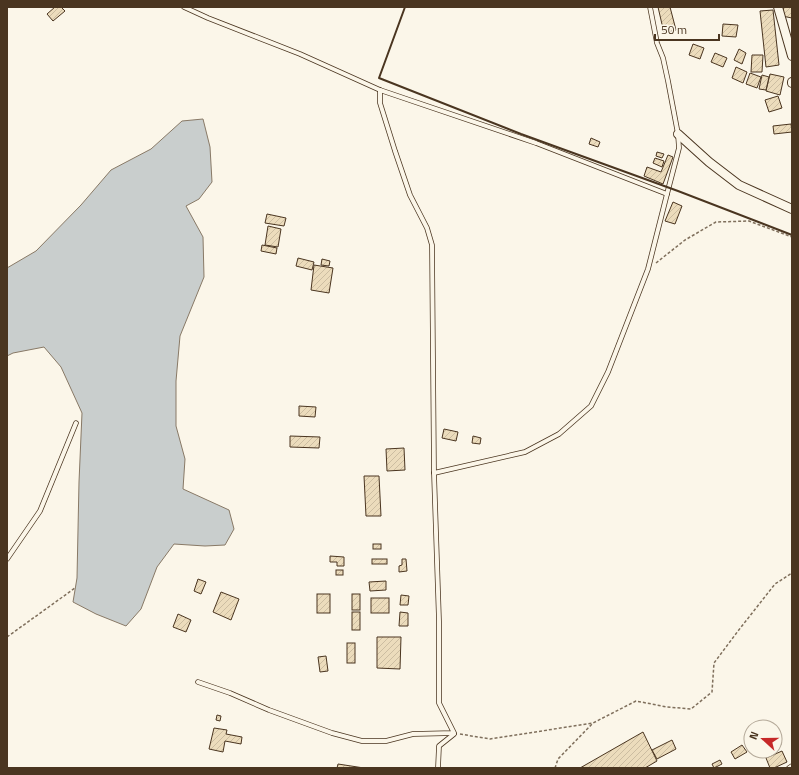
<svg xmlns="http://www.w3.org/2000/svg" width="799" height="775" font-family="'Titillium Web',sans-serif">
<defs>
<pattern id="building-hatch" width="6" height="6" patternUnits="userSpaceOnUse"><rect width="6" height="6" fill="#ecdcbc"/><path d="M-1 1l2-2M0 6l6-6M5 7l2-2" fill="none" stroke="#ccbda1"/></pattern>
</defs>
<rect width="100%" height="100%" fill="#fbf6e9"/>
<!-- water -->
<polygon fill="#c9cecd" stroke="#887966" points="203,119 210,147 212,182 199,199 186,206 203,237 204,277 180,336 176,381 176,426 185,459 183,489 229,510 234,529 225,545 205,546 174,544 157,567 141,609 126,626 96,614 73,602 77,578 79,482 82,413 61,367 44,347 13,353 7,356 7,268 36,251 81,205 111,170 151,149 182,121"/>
<!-- building -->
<g fill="url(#building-hatch)" stroke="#4a3520">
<polygon points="55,7 61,7 65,11 53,21 47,14"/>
<polygon points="658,7 670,7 676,30 664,33"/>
<polygon points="784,7 792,7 792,18 782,16"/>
<polygon points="773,10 779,65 766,67 760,11"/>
<polygon points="723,24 738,25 736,37 722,36"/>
<polygon points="693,44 704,48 700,59 689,55"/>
<polygon points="739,49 746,53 742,64 734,60"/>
<polygon points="715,53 727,58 723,67 711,62"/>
<polygon points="752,55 763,55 762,72 751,72"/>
<polygon points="736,67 747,72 743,83 732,78"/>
<polygon points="750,73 761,77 757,88 746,84"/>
<polygon points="770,74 784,77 780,95 766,91"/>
<polygon points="762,75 769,77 766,90 759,89"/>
<polygon points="778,96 782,108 769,112 765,100"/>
<polygon points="791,124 792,132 774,134 773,126"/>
<polygon points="591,138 600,142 598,147 589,144"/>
<polygon points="657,152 664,154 662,158 656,156"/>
<polygon points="668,155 673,157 663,184 644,176 647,167 661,172"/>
<polygon points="655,158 664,161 662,167 653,163"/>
<polygon points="673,202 682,206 675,224 665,221"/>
<polygon points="267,214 286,218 284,226 265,223"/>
<polygon points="268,226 281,229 278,247 265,245"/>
<polygon points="262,245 277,248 276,254 261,251"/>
<polygon points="298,258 314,262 312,270 296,266"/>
<polygon points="322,259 330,261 329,266 321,265"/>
<polygon points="314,265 333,268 329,293 311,290"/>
<polygon points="299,406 316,407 315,417 299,416"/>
<polygon points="444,429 458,432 456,441 442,438"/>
<polygon points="290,436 320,437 319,448 290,447"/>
<polygon points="473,436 481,438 480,444 472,443"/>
<polygon points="404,448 405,470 387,471 386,449"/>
<polygon points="364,476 379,476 381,516 366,516"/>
<rect x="373" y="544" width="8" height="5"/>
<polygon points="330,556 344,557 344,566 337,566 337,562 330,562"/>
<rect x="372" y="559" width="15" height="5"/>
<polygon points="402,559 406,559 407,571 399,572 399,566 402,565"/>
<rect x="336" y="570" width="7" height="5"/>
<polygon points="198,579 206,582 201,594 194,591"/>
<polygon points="386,581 386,590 370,591 369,582"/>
<polygon points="221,592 239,599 231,620 213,612"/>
<rect x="317" y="594" width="13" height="19"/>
<rect x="352" y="594" width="8" height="16"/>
<polygon points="401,595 409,596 408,605 400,605"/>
<rect x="371" y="598" width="18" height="15"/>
<rect x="352" y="612" width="8" height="18"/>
<polygon points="400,612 408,613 408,626 399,626"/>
<polygon points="178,614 191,620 186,632 173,627"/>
<polygon points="377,637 401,637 400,669 377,668"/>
<rect x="347" y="643" width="8" height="20"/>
<polygon points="326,656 328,671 320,672 318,657"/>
<polygon points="217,715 221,716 220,721 216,720"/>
<polygon points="214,728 227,730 226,734 242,737 241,744 225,741 223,752 209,749"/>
<polygon points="643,732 657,761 645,768 580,768"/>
<polygon points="775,732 781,745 775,747"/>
<polygon points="672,740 676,749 657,759 652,750"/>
<polygon points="742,745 747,752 735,759 731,752"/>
<polygon points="782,751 787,762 774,768 770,768 766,758"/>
<polygon points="720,760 722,764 714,768 712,764"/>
<polygon points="338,764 364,768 337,768"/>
</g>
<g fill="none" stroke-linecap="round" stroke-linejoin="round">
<!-- service casing -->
<g stroke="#4a3520" stroke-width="5.5">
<g id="service">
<polyline points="184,7 208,18 300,54 380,90 536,143 667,194"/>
<polyline points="434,473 525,452 559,434 591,406 608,372 648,269 667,194 679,148 678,134 668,81 663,58 657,43 650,7"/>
<polyline points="7,559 40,511 76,423"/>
<polyline points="198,682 230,693 269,710 332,733 362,741 386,741 413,734 454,733 439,703 439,621 434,473 432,245 427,228 410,195 395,151 380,103 380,90"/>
<polyline points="438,768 439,746 454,734"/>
<polyline points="789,768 792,766"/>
</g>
</g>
<!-- minor casing -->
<g stroke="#4a3520" stroke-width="10">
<g id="minor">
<polyline points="778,7 792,56"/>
<polyline points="792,82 792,83"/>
<polyline points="678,134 709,162 739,185 792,209"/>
</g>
</g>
<!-- path -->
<g stroke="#7f6f5c" stroke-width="1.5" stroke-dasharray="3 2" stroke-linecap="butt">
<polyline points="656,263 685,240 716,222 749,221 792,237"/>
<polyline points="7,637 75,588"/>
<polyline points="460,734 490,739 593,723 636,701 667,707 691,709 712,692 714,663 738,631 775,584 792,573"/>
<polyline points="555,768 558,759 593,723"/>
</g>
<!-- service -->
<use href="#service" stroke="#fbf6e9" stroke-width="4"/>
<!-- minor -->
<use href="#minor" stroke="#fbf6e9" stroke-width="8"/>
<!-- wall -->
<polyline stroke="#4a3520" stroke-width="2" points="405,7 379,78 521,134 678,191 792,235"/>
</g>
<!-- border -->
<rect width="799" height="775" fill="none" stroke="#4a3520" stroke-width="16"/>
<!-- north arrow -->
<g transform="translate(763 739) rotate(291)"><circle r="19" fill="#fbf6e9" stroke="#b4a999"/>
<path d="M0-3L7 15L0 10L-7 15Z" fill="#c62828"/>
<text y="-6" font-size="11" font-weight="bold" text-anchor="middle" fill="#4a3520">N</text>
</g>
<!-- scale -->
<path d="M655 34v6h64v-6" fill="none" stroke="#4a3520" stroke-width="2"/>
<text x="661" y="34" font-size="12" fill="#4a3520" stroke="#fbf6e9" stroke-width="3" paint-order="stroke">50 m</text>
</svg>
